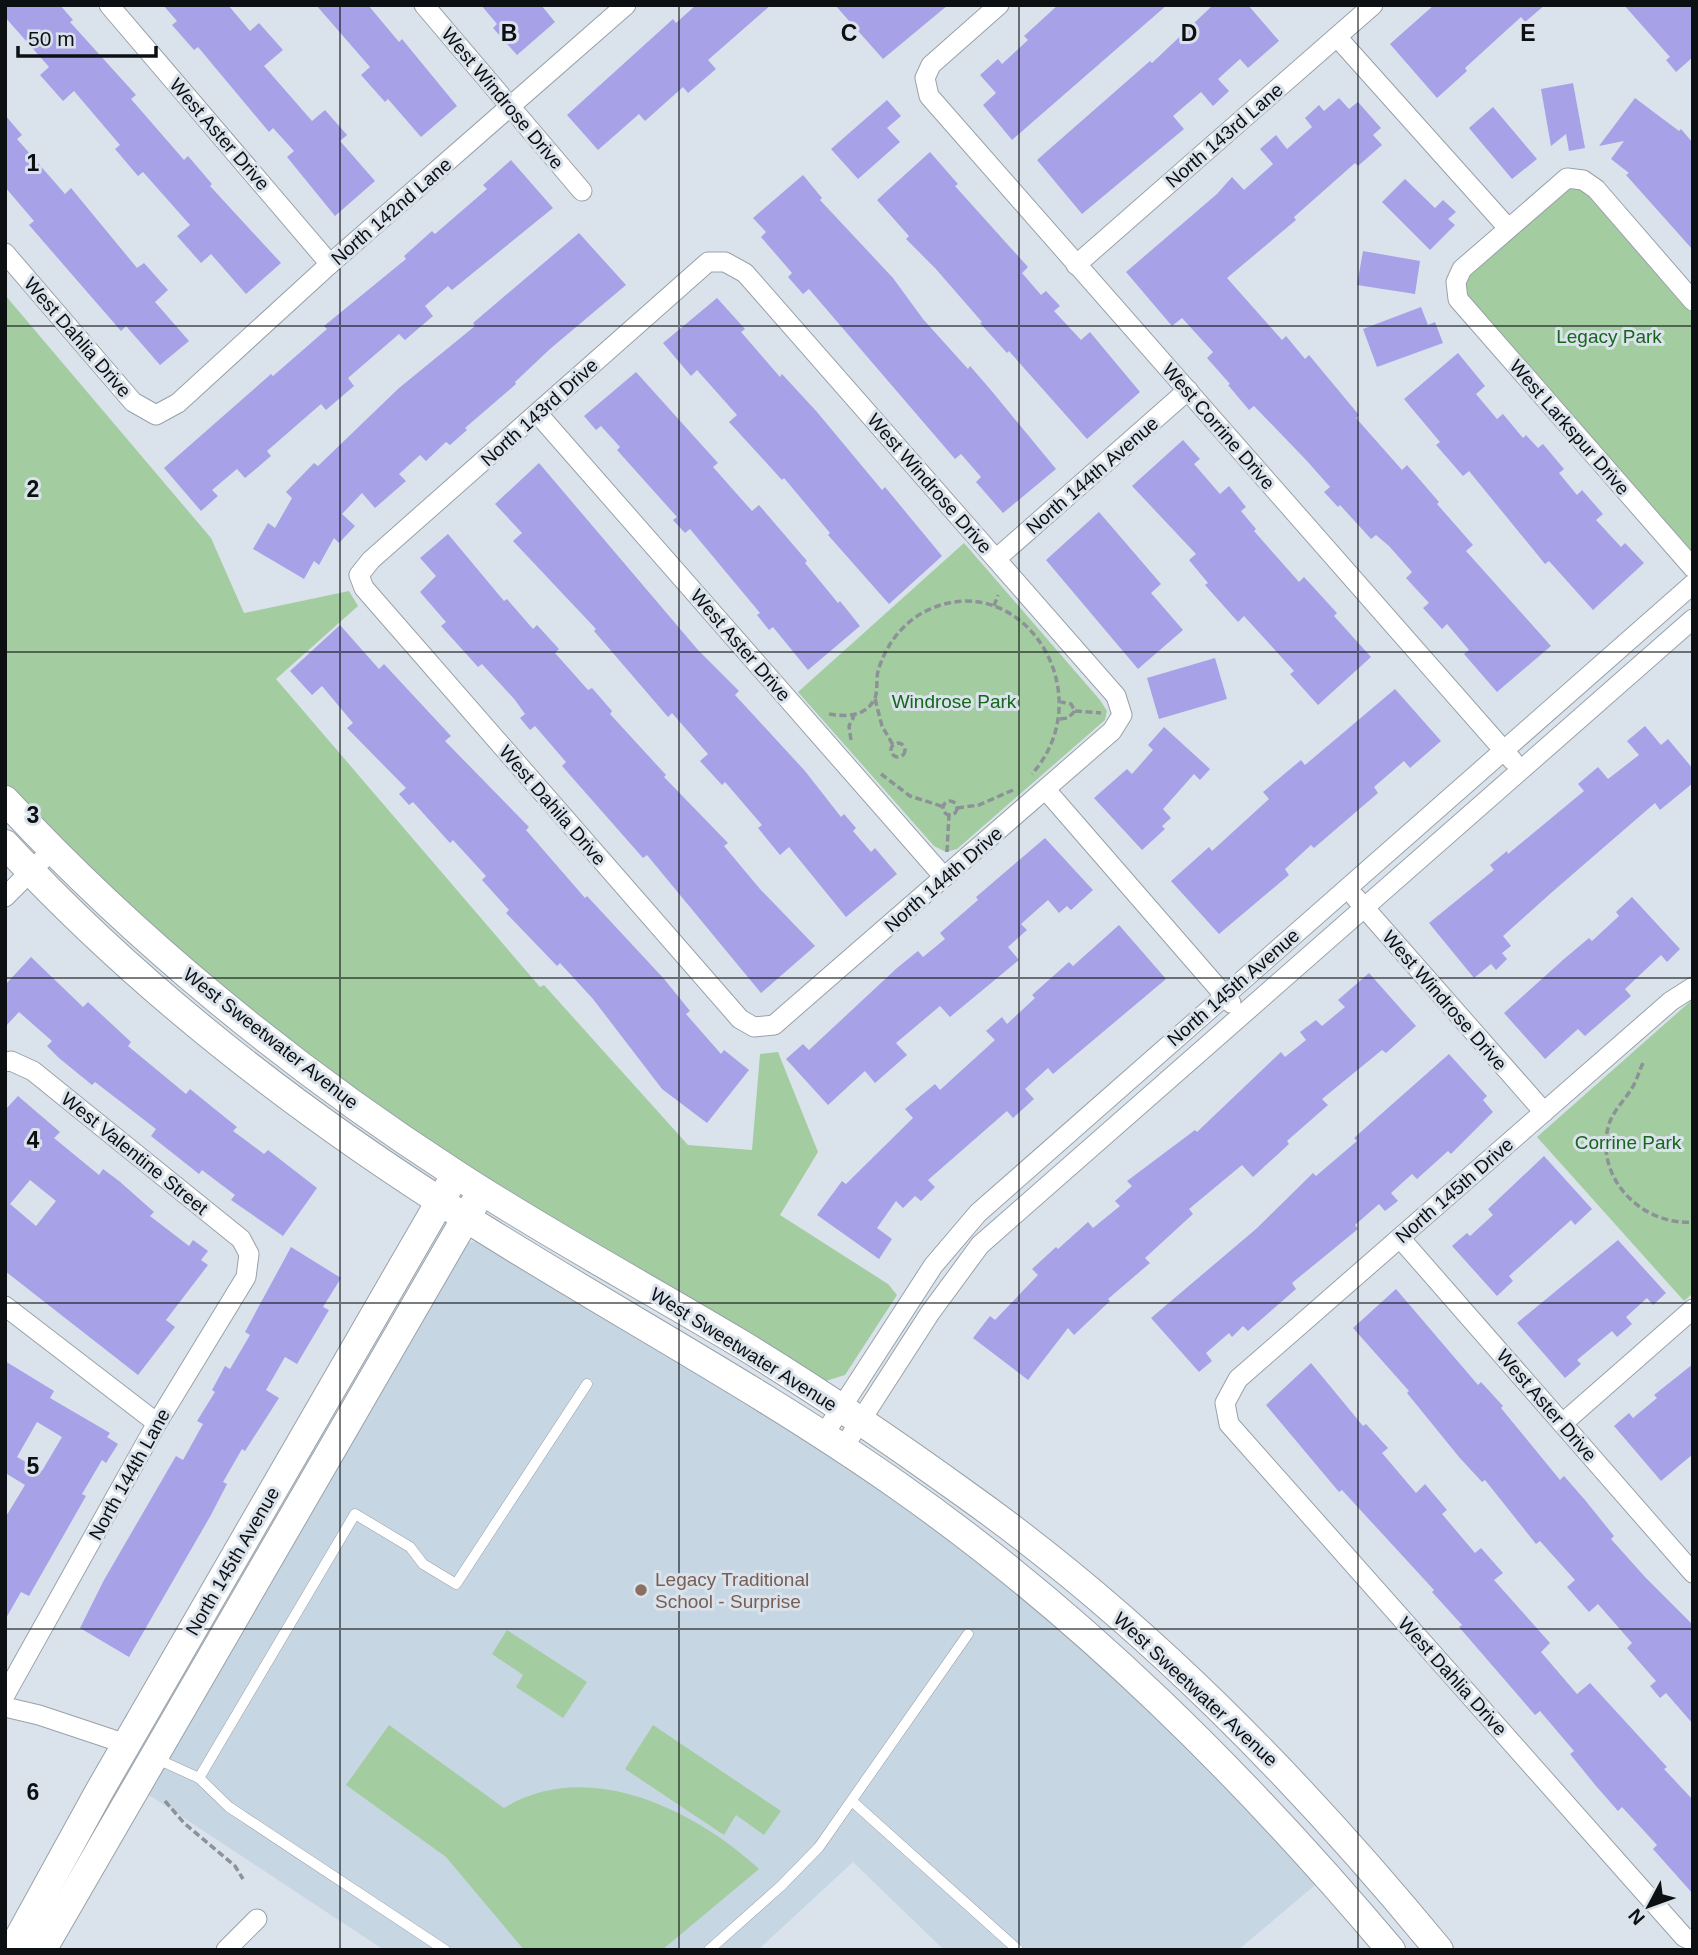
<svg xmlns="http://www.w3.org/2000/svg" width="1698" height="1955" font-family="Arial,sans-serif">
<rect width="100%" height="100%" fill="#dae3eb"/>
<!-- built -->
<polygon fill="#c7d6e3" points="480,1240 793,1428 917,1512 1114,1670 1320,1881 1238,1950 944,1950 853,1862 758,1950 384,1950 146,1793 461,1245"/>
<!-- green -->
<g fill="#a3cda1">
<polygon points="1569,182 1586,188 1693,310 1693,556 1463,290 1466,272"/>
<polygon points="5,295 211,538 244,613 349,591 358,606 276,679 540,987 544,985 688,1145 752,1150 760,1054 778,1052 818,1152 780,1215 888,1284 897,1295 845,1375 826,1381 474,1177 321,1073 72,858 5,786"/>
<polygon points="964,543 1100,700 1107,711 1105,720 957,849 946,852 934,846 798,692"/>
<polygon points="1693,999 1693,1293 1684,1301 1537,1137"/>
<polygon points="507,1630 587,1682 563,1718 516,1687 523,1675 492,1654"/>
<path d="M389,1725L504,1808C587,1757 694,1809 759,1869L662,1950H524L446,1857L346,1785Z"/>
<polygon points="653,1725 781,1811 764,1835 736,1815 724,1835 625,1769"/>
</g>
<!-- building -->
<g fill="#a7a1e8" fill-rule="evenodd">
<polygon points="5,5 60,5 73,20 70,22 136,95 131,99 184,160 188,156 212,184 210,186 281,263 246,294 211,254 201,263 177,236 190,225 143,172 138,176 115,149 120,145 74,91 63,101 40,75 49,67 5,17"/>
<polygon points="163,5 228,5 250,31 259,23 283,50 264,66 312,121 325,110 347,135 340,141 375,181 335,216 287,157 294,151 273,128 269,132 198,47 194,50 172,25 177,21"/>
<polygon points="316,5 368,5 399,42 402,39 457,106 421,137 388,99 385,102 361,75 370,67"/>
<polygon points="481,5 541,5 555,22 517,55 493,28 497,24"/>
<polygon points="696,5 771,5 708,60 716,69 688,93 683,87 645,121 639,114 598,150 567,115 673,19 676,23"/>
<polygon points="835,5 948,5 883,59"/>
<polygon points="1058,5 1167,5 1012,140 983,105 996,93 980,75 998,59 1002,64 1028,40 1024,36"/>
<polygon points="1213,5 1248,5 1279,41 1248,68 1240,59 1218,79 1229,91 1213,106 1201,92 1173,116 1184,129 1082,214 1037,160 1150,61 1152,63"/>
<polygon points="1434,5 1545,5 1525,22 1521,17 1465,68 1467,71 1437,98 1390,44"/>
<polygon points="1624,5 1693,5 1693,57 1676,72 1666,60 1670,57"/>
<polygon points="1573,83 1585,148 1569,151 1566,134 1551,146 1541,89"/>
<polygon points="1339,98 1349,109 1358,102 1381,128 1373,135 1382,145 1358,166 1355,163 1294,217 1296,220 1227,278 1282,340 1286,336 1305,359 1309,355 1359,415 1356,418 1402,470 1407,465 1439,502 1437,504 1473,545 1466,551 1551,646 1497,692 1464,654 1469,650 1447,624 1442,629 1423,608 1429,603 1406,578 1412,572 1389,546 1376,535 1371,539 1340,505 1338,507 1324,492 1330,487 1307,461 1254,406 1249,410 1228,385 1230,384 1207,358 1213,352 1182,318 1172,326 1126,272 1217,194 1232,177 1244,190 1273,164 1260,149 1276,135 1287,149 1312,127 1305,118 1319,105 1324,111"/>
<polygon points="1635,98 1679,131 1681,129 1693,143 1693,250 1626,175 1629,173 1611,159 1624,141 1599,146"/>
<polygon points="887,100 901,116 887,128 900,142 858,179 831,149"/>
<polygon points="1493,107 1537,159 1512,179 1469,128"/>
<polygon points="5,115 22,135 17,139 65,194 71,188 137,268 144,263 168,290 155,302 189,341 160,365 126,326 121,331 29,225 34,221 5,187"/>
<polygon points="930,152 958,184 955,186 1028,267 1022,273 1041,295 1046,291 1060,306 1054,311 1081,340 1090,332 1140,392 1087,439 1009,351 1007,353 980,323 982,322 935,268 906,239 909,236 877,200"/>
<polygon points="511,160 553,208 452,290 448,286 425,306 433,316 405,340 399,334 348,378 354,386 326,410 321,404 267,451 271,456 245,478 237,469 212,490 218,496 201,511 164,468 271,374 273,376 327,329 324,326 406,259 404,256 432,231 435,234 487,189 483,185"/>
<polygon points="803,175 822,198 820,200 893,278 923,319 968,369 970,366 990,389 1056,469 1003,513 976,482 981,477 961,454 955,459 809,289 803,294 788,277 792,273 761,237 766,232 753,218"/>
<polygon points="1405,179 1435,208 1443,200 1456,212 1448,219 1455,225 1430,250 1382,202"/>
<polygon points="579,233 626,285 550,349 515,382 516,384 465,428 467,430 450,445 446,442 426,461 420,455 399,474 406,481 375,508 362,493 342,514 355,526 339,543 334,538 319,565 314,561 304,579 253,549 268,523 275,528 292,498 286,492 314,463 318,466 399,388 475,326 473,323"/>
<polygon points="1363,251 1420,261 1415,294 1357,285"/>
<polygon points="717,298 745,329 741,332 780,377 782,374 817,412 882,490 885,487 942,556 889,604 828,535 830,533 784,478 782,480 729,422 737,415 697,370 691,376 663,343"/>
<polygon points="1421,307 1428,325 1435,322 1443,343 1377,367 1363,329"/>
<polygon points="1458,353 1485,386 1476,394 1497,419 1503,414 1523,438 1526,435 1538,448 1543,444 1564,469 1559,473 1577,495 1582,490 1603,514 1596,520 1621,547 1625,543 1644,563 1593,610 1549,561 1545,564 1469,471 1463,476 1436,445 1440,442 1404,399"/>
<polygon points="636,372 718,463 713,467 752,511 759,505 807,561 805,563 838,603 840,601 860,626 808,670 773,627 769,630 757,615 760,613 690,529 685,533 673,520 677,517 617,450 620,447 601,426 596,430 584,416"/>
<polygon points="1183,440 1200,459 1194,464 1220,494 1229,486 1246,507 1241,511 1256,529 1254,531 1299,582 1304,577 1337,613 1334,616 1371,657 1318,705 1290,674 1294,671 1244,616 1238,622 1205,585 1208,583 1189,560 1196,554 1132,486"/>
<polygon points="539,463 698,650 739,691 735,695 805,771 841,817 844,814 856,828 853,831 871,852 875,848 897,874 846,917 789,847 780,855 758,828 762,825 725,782 722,785 700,761 708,754 672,713 668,717 594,631 596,629 513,541 522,533 495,504"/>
<polygon points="1099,512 1161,584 1151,593 1183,630 1138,669 1046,560"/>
<polygon points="448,534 504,601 507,599 533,629 537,625 559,649 555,653 588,690 592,688 612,711 610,714 666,775 664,777 728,843 724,846 760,889 815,946 761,993 647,855 643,858 562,766 566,762 535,726 530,730 520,718 525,714 515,700 482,664 478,667 441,626 446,622 420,592 436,576 420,558"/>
<polygon points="340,625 379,669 384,664 451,736 445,741 529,827 526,830 585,898 587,896 665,980 690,1011 686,1014 721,1054 724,1050 749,1070 707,1123 662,1089 593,999 560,963 557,966 506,913 509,910 482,880 486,876 453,840 450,843 413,802 409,805 399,794 406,788 347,728 353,723 322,686 312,695 290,671"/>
<polygon points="1215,658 1227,699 1159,719 1147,678"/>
<polygon points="1395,689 1441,741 1410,768 1404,761 1374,787 1378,793 1314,848 1311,845 1285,869 1289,875 1219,934 1171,881 1209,847 1212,851 1269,799 1263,792 1301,760 1305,765"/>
<polygon points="1645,726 1661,745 1668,739 1693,769 1693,783 1660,810 1655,803 1551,893 1503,936 1511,946 1502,953 1507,959 1496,970 1491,964 1474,978 1429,923 1494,870 1490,865 1507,851 1508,854 1584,791 1578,784 1598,767 1608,779 1639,755 1627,741"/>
<polygon points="1164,727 1210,769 1200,780 1194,774 1163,809 1171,818 1162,826 1165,829 1142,850 1094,798 1127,769 1132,774 1153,750 1148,745"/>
<polygon points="1045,838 1093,890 1071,910 1067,906 1059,913 1048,900 1021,924 1027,930 1008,947 1019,960 950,1017 940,1006 896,1043 907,1055 875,1083 865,1071 828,1105 786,1059 803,1044 809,1050 897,968 918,951 923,957 945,939 940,933 978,900 976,897"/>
<polygon points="1632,897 1680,949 1667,962 1661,955 1625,989 1631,996 1585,1036 1578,1029 1545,1059 1504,1013 1564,959 1589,938 1592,941 1619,916 1616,912"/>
<polygon points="1119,925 1166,979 1053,1074 1048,1068 1025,1089 1034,1099 1013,1118 1007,1111 928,1180 935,1187 921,1201 915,1196 903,1208 896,1201 877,1228 892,1239 879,1259 817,1215 842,1181 846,1184 913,1118 905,1109 935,1084 940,1090 995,1040 986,1031 1002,1017 1007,1024 1035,998 1032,995 1069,962 1073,966"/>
<polygon points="31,957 83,1007 88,1002 131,1042 128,1046 186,1094 190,1089 237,1127 233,1131 264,1154 268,1150 317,1188 283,1236 231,1200 235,1195 202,1170 199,1174 151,1136 156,1129 95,1082 92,1085 59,1058 47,1046 52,1041 19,1012 5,1027 5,985"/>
<polygon points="1369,973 1416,1026 1386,1053 1382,1050 1322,1099 1328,1105 1287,1141 1289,1144 1253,1177 1242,1165 1189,1209 1193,1214 1145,1258 1150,1263 1108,1299 1110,1301 1074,1335 1068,1328 1028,1380 973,1338 990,1316 995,1320 1038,1275 1032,1269 1056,1247 1058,1249 1088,1222 1093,1228 1120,1206 1115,1201 1132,1186 1127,1181 1195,1130 1197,1132 1281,1052 1285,1057 1306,1040 1300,1032 1316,1020 1322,1026 1345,1007 1338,1000"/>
<polygon points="1449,1054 1487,1096 1483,1100 1493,1112 1451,1154 1448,1151 1417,1179 1412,1174 1391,1193 1398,1201 1385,1211 1379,1204 1355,1225 1358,1229 1292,1283 1296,1289 1248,1331 1243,1326 1232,1337 1229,1333 1206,1353 1212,1361 1199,1372 1151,1318 1256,1229 1313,1173 1316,1176 1357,1141 1354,1138"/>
<path d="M18,1096L60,1132L54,1138L99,1175L103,1169L119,1181L154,1212L150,1216L189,1246L193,1240L208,1251L201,1260L208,1265L166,1320L175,1327L138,1375L5,1271V1110ZM30,1180L56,1201L36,1226L10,1204Z"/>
<polygon points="1544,1156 1592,1209 1575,1225 1571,1220 1509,1276 1513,1281 1497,1296 1452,1246 1467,1233 1470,1236 1493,1215 1488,1209"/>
<polygon points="1618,1240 1666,1293 1653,1305 1647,1298 1626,1317 1632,1324 1617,1337 1612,1331 1577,1360 1581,1364 1565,1378 1517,1323"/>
<polygon points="291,1247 341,1278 323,1307 329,1310 297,1364 285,1357 266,1390 279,1398 245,1451 242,1449 223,1482 227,1484 211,1515 129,1657 80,1628 104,1580 176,1456 183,1460 203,1424 197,1421 215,1392 212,1390 225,1366 230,1369 250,1335 245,1332"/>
<polygon points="1396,1289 1478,1385 1481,1382 1503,1406 1501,1408 1560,1480 1564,1476 1585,1500 1614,1536 1611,1539 1645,1577 1693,1625 1693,1724 1666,1693 1660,1698 1650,1686 1656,1681 1627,1648 1632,1643 1598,1604 1589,1612 1567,1587 1575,1580 1540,1541 1536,1544 1485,1480 1482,1482 1459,1457 1407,1393 1409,1391 1353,1328"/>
<path d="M5,1361L54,1391L50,1398L110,1433L107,1437L118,1444L106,1463L102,1460L82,1494L86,1496L29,1596L21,1592L5,1620V1518L25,1485L7,1474L5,1476ZM37,1422L62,1437L42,1471L17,1457Z"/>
<polygon points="1311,1363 1363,1426 1366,1424 1388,1448 1382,1453 1416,1493 1425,1484 1447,1510 1442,1514 1475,1553 1481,1548 1503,1573 1494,1580 1550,1643 1541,1652 1577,1694 1590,1683 1667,1767 1664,1769 1693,1800 1693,1894 1653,1849 1657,1845 1622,1807 1618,1811 1596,1786 1570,1754 1574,1751 1540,1711 1535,1715 1459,1627 1462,1625 1432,1592 1434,1590 1342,1490 1339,1492 1266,1405"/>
<polygon points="1693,1364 1693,1454 1661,1481 1614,1426 1629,1413 1633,1418 1657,1398 1654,1395"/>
</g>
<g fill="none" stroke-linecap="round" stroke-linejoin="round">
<!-- lane casing -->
<g stroke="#99a1a9" stroke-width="11">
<g id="lane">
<polyline points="155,1758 199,1778 229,1807 445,1950"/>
<polyline points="199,1778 355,1514 410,1547 423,1564 456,1584 587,1384"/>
<polyline points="853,1802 1018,1950"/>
<polyline points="709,1950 781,1886 819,1847 968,1634"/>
</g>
</g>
<!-- street casing -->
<g stroke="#99a1a9" stroke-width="21">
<g id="street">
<polyline points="109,5 330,264"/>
<polyline points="424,5 582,191"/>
<polyline points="999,5 931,65 925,78 929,96 1513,761"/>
<polyline points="1337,37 1508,228"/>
<polyline points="5,253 133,402 156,415 178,403 330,264 626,5"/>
<polygon points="708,262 725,262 745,273 1116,696 1122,715 1112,731 774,1025 754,1027 740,1019 364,588 359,575 371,560"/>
<polyline points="1076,265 1373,5"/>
<polyline points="1693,301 1596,189 1583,180 1567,178 1462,269 1456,282 1458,299 1693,568"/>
<polyline points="538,414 944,877"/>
<polyline points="996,559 1188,390"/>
<polyline points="1046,790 1231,1003"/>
<polyline points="5,897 52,850"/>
<polyline points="1355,897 1544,1112"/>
<polyline points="1693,987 1671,1001 1238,1379 1225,1403 1229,1424 1684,1937 1693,1941"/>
<polyline points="5,1062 11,1061 33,1071 241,1239 249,1254 246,1277 157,1423 5,1695"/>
<polyline points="1400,1238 1693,1573"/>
<polyline points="5,1306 157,1423"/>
<polyline points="1563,1423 1693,1309"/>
<polyline points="823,1436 933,1266 978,1213 1693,584"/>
<polyline points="843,1448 930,1313 980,1245 1693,619"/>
<polyline points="5,1707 39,1715 126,1744"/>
<polyline points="226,1950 257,1919"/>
</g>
</g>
<!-- secondary casing -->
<g stroke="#99a1a9" stroke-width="30">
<g id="secondary">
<path d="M5,800C136,941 293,1069 454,1173C547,1234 646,1287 741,1344C818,1391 893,1442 965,1494C1145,1622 1299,1780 1439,1950"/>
<path d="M5,844C138,988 297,1111 463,1216C606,1307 757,1387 897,1485C1084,1616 1244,1776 1391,1950"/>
<polyline points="12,1950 100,1790 449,1186"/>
<polyline points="42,1950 474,1204"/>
</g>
</g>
<!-- path -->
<g stroke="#8c9298" stroke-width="3.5" stroke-dasharray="7 3.5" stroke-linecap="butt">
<polyline points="994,606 998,595"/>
<polyline points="875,699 882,726 893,745"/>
<polyline points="1075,711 1101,713"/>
<path d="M829,714C846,717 866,717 875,698C878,690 876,679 878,671C885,647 900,626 922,613C1018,561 1105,691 1032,774"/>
<polyline points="1060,719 1068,718 1075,711 1071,704 1061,702"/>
<polyline points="851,740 849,726 854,716"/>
<circle cx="898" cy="750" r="7"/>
<polyline points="881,774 910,796 944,807"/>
<circle cx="950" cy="808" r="7"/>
<polyline points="957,808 979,805 1013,790"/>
<polyline points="947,852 949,814"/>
<path d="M1643,1063C1639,1071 1637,1080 1632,1088C1625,1100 1613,1111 1609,1124C1593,1176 1641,1226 1693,1222"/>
<polyline points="165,1801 184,1823 235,1866 243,1879"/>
</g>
<!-- lane -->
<use href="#lane" stroke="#fff" stroke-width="10"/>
<!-- street -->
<use href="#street" stroke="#fff" stroke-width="19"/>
<!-- secondary -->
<use href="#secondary" stroke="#fff" stroke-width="28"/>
</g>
<!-- grid -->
<path fill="none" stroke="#0d1013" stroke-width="2" stroke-opacity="0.55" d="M340,5V1950M679,5V1950M1019,5V1950M1358,5V1950M5,326H1693M5,652H1693M5,978H1693M5,1303H1693M5,1629H1693"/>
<!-- markers -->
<circle fill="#8d6e63" stroke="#dae3eb" stroke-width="2.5" cx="641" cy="1590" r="7"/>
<g text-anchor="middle" stroke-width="6" stroke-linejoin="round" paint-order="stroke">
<!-- street labels -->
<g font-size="19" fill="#0d1013" stroke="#dae3eb">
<text transform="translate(503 98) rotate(50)" y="7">West Windrose Drive</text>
<text transform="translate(220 134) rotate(49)" y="7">West Aster Drive</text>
<text transform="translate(1224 135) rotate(-41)" y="7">North 143rd Lane</text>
<text transform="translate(391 211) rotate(-41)" y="7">North 142nd Lane</text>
<text transform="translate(78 337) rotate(49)" y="7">West Dahlia Drive</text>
<text transform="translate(539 412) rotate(-42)" y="7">North 143rd Drive</text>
<text transform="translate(1219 426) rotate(49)" y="7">West Corrine Drive</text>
<text transform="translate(1570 427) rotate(49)" y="7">West Larkspur Drive</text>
<text transform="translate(1092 475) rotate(-41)" y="7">North 144th Avenue</text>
<text transform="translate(930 483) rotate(49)" y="7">West Windrose Drive</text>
<text transform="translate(741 645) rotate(49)" y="7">West Aster Drive</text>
<text transform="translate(553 805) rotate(49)" y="7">West Dahila Drive</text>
<text transform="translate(943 879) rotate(-41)" y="7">North 144th Drive</text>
<text transform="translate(1233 987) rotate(-41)" y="7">North 145th Avenue</text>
<text transform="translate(1445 1000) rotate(49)" y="7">West Windrose Drive</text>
<text transform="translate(271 1038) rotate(38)" y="7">West Sweetwater Avenue</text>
<text transform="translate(135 1153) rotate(39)" y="7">West Valentine Street</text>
<text transform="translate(1454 1190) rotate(-41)" y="7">North 145th Drive</text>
<text transform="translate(744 1349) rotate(32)" y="7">West Sweetwater Avenue</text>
<text transform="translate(1547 1405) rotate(49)" y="7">West Aster Drive</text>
<text transform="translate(129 1474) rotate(-61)" y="7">North 144th Lane</text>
<text transform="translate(232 1561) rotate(-60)" y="7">North 145th Avenue</text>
<text transform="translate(1453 1676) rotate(48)" y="7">West Dahlia Drive</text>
<text transform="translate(1196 1689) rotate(43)" y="7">West Sweetwater Avenue</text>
</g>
<!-- park labels -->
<g font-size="19" fill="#16661c" stroke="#dae3eb">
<text x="1609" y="343">Legacy Park</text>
<text x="954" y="708">Windrose Park</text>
<text x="1628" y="1149">Corrine Park</text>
</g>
<!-- education labels -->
<g font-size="19" fill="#785e54" stroke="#dae3eb" text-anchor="start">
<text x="655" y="1586">Legacy Traditional<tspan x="655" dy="22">School - Surprise</tspan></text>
</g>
</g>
<g font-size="23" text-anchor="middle" font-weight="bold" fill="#0d1013" stroke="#dae3eb" stroke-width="6" stroke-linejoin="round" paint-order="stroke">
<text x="509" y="41">B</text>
<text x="849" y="41">C</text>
<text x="1189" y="41">D</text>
<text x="1528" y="41">E</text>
<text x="33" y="171">1</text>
<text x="33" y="497">2</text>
<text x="33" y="823">3</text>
<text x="33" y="1148">4</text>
<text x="33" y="1474">5</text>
<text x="33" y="1800">6</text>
</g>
<!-- border -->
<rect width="1698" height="1955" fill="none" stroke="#0d1013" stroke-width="14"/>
<!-- north arrow -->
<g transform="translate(1649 1906) rotate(229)" stroke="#dae3eb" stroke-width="5" paint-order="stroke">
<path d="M0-5L12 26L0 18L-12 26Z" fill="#0d1013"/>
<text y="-10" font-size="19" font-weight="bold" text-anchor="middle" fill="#0d1013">N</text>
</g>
<!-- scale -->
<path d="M18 46v10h138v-10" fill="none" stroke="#0d1013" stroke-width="3.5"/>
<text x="28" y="46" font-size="21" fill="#0d1013" stroke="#dae3eb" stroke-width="5" paint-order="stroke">50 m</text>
</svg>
